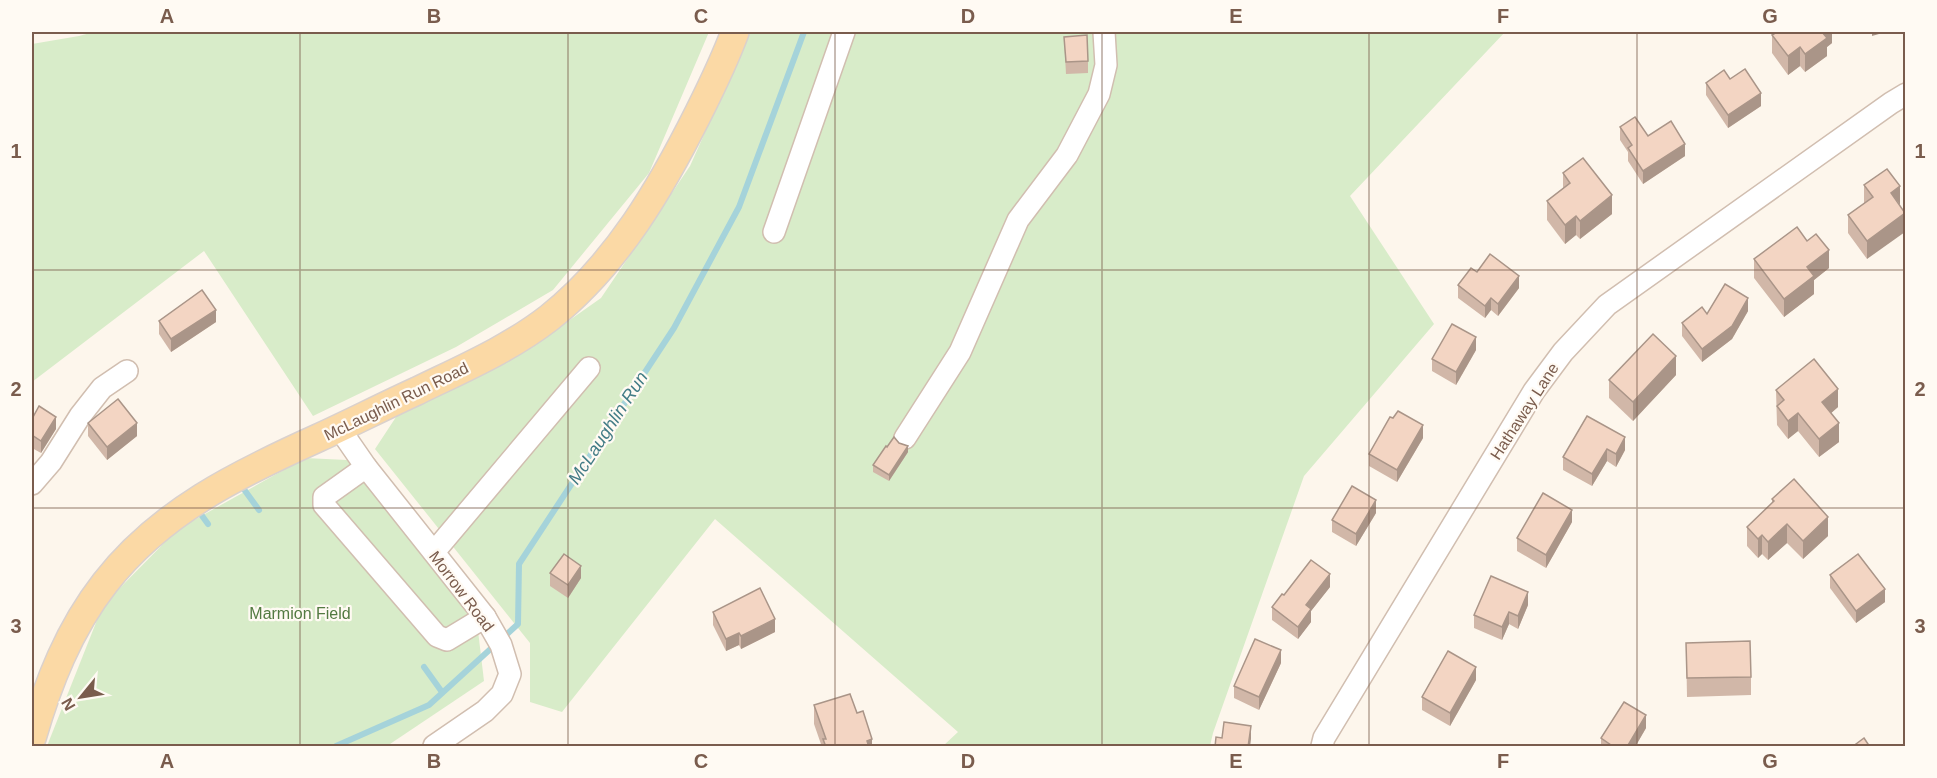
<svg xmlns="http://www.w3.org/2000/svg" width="1937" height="778" font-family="Arial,sans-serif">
<rect width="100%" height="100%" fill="#fdf6ec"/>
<!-- green -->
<g fill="#d8ecc9">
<polygon points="94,32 709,32 649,173 553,290 456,347 313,416 204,251 32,382 32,44 79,36"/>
<polygon points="750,32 1505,32 1350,196 1434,324 1304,476 1213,733 1210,746 943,746 958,732 715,519 562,712 530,702 530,643 375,449 398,414 523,353 601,298 690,166"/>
<polygon points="305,458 347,460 476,614 484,681 387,746 47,746 103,605 178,529"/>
</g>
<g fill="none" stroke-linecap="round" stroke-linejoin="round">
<!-- stream -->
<g stroke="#a5d3da" stroke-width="6">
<polyline points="243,488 259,510"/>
<polyline points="200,513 208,524"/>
<polyline points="424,667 442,692"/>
<polyline points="336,746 429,705 518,624 519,564 674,328 739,207 804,32"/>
</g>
<!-- minor casing -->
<g stroke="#d1beb0" stroke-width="24">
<g id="minor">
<polyline points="774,232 844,32"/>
<polyline points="339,428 366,467 485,617 501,645 510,674 502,694 485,711 434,746"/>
<polyline points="905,438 960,352 1018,220 1067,155 1099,94 1106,65 1104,32"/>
<polyline points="366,467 324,497 324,505 437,636 447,640 485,617"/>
<polyline points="32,484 51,462 80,416 102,388 127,371"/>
<polyline points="434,552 589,368"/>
<polyline points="1322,746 1324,738 1534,391 1563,352 1607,305 1891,103 1906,94"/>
</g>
</g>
<!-- major casing -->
<g stroke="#dad1cd" stroke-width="30">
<path id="major" d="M32,738C48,683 69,629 105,583C160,512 238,474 318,438C351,423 384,406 417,391C462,369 509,349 549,318C617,264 661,188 699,112C712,86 725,59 735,32"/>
</g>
<!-- minor -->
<use href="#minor" stroke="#fff" stroke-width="21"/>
<!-- major -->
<use href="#major" stroke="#fbd9a5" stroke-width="27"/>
</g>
<!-- wall -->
<g fill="#d1b7a8">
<polygon points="1776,32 1832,32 1832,43 1827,47 1827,56 1805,72 1800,66 1788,75 1772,53 1772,35"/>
<polygon points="1064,37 1088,61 1088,73 1066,74"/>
<polygon points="1706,83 1761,106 1728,128 1706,95"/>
<polygon points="1620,127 1648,136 1685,156 1643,184 1628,161 1628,152 1620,140"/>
<polygon points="1887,169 1867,259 1848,233 1848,215 1864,204 1864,185"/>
<polygon points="1563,173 1612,214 1580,239 1576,235 1565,244 1547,220 1547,201 1563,188"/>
<polygon points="1807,241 1829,268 1814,280 1814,294 1784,317 1754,278 1754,259"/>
<polygon points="1477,272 1519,288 1498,316 1491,310 1485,318 1458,298 1458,285"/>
<polygon points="1748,311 1732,339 1702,362 1682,336 1682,323 1707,314"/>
<polygon points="159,321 216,322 171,352 159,334"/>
<polygon points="1476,350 1456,385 1432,371 1432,359"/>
<polygon points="1676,375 1633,421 1609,398 1609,380"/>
<polygon points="1776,390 1838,407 1831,413 1839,442 1819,457 1798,431 1788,439 1777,425"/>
<polygon points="1587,416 1625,450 1616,467 1607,461 1592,486 1563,470 1563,457"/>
<polygon points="32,419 56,429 41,453 32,448"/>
<polygon points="88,423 137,436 107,460 88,436"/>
<polygon points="1423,438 1397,482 1369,466 1369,454"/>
<polygon points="887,447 908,452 889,481 873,472 873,465"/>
<polygon points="1772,499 1828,536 1803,559 1787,543 1768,560 1762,554 1758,558 1747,546 1747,527 1772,504"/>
<polygon points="1376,513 1356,546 1332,532 1332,520"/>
<polygon points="1572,522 1546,568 1517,551 1517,538"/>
<polygon points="550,573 581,578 568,598 550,586"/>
<polygon points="1830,575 1885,602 1856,623 1830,588"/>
<polygon points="1330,587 1311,611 1311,622 1298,639 1272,620 1272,607 1284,595"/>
<polygon points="1528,605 1518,629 1509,624 1502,640 1474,628 1474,615"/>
<polygon points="713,612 775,632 741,649 739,645 726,651 713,625"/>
<polygon points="1686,643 1751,677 1751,695 1687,697"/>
<polygon points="1281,663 1259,710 1234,698 1234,686"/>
<polygon points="1476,680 1450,726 1422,710 1422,697"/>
<polygon points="814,705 857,713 872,747 822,747 814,724"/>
<polygon points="1646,728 1635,747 1601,747 1601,738"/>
</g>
<!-- shaded-wall -->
<g fill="#aa9588">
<polygon points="1822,32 1832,32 1832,43 1827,47 1827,56 1805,72 1805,54"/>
<polygon points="1872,32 1886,32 1872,36"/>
<polygon points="1800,47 1800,66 1788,75 1788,56"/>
<polygon points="1761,93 1761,106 1728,128 1728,115"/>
<polygon points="1685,144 1685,156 1643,184 1643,171"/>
<polygon points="1900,186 1900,205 1891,193"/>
<polygon points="1612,195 1612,214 1580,239 1580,221"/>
<polygon points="1905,213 1905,232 1867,259 1867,241"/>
<polygon points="1576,216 1576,235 1565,244 1565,225"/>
<polygon points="1829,250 1829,268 1814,280 1814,294 1784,317 1784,299 1807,267"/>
<polygon points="1519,276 1519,288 1498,316 1498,304"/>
<polygon points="1491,298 1491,310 1485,318 1485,306"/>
<polygon points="1748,298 1748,311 1732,339 1702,362 1702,349"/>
<polygon points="216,310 216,322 171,352 171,339"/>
<polygon points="1476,337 1476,350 1456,385 1456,372"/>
<polygon points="1676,356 1676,375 1633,421 1633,402"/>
<polygon points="1838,389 1838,407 1822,421 1822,402"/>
<polygon points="1798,413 1798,431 1788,439 1788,421"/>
<polygon points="56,417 56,429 41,453 41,441"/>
<polygon points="137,423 137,436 107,460 107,447"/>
<polygon points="1839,423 1839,442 1819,457 1819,439"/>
<polygon points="1423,425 1423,438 1397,482 1397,470"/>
<polygon points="1625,437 1625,450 1616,467 1616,454"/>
<polygon points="908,446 908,452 889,481 889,475"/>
<polygon points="1607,449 1607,461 1592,486 1592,474"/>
<polygon points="1376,500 1376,513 1356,546 1356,534"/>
<polygon points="1572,510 1572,522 1546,568 1546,555"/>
<polygon points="1828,517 1828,536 1803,559 1803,541"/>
<polygon points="1787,524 1787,543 1768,560 1768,542"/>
<polygon points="1762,535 1762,554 1758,558 1758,539"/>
<polygon points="581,566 581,578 568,598 568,585"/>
<polygon points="1330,574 1330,587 1311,611 1311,622 1298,639 1298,627 1306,605"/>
<polygon points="1885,589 1885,602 1856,623 1856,611"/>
<polygon points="1528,592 1528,605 1518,629 1518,616"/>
<polygon points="1509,612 1509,624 1502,640 1502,627"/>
<polygon points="775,619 775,632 741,649 741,636"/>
<polygon points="739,633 739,645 726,651 726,639"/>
<polygon points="1281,650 1281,663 1259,710 1259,697"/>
<polygon points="1476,667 1476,680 1450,726 1450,713"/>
<polygon points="1646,715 1646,728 1635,747 1627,747"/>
<polygon points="1251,726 1251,739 1250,747 1248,747"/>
<polygon points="872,739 872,747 867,747 867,741"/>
</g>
<!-- building -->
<g fill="#f3d5c3" stroke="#aa9588" stroke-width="1.5">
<polygon points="1777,32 1822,32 1827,38 1805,54 1800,47 1788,56 1772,35"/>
<polygon points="1087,35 1088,61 1066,62 1064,37"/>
<polygon points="1745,69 1761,93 1728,115 1706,83 1724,70 1730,79"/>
<polygon points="1635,117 1648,136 1671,121 1685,144 1643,171 1628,148 1632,145 1620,127"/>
<polygon points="1583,158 1612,195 1580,221 1576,216 1565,225 1547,201 1570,183 1563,173"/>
<polygon points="1887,169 1900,186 1891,193 1905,213 1867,241 1848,215 1873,197 1864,185"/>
<polygon points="1797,227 1807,241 1816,234 1829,250 1807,267 1814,276 1784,299 1754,259"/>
<polygon points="1490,254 1519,276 1498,304 1491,298 1485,306 1458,285 1471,268 1477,272"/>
<polygon points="1725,284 1748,298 1732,326 1702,349 1682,323 1702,307 1707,314"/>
<polygon points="202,290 216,310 171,339 159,321"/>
<polygon points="1452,324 1476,337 1456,372 1432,359"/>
<polygon points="1653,334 1676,356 1633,402 1609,380"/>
<polygon points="1814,359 1838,389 1822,402 1839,423 1819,439 1798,413 1788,421 1777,406 1784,400 1776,390"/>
<polygon points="118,399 137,423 107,447 88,423"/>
<polygon points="39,406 56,417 41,441 32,435 32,419"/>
<polygon points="1398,411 1423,425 1397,470 1369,454 1390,417 1393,418"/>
<polygon points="1587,416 1625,437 1616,454 1607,449 1592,474 1563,457"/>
<polygon points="894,437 899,443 908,446 889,475 873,465 886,446 887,447"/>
<polygon points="1794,479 1828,517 1803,541 1787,524 1768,542 1762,535 1758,539 1747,527 1774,501 1772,499"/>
<polygon points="1352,486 1376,500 1356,534 1332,520"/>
<polygon points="1543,493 1572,510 1546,555 1517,538"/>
<polygon points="564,554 581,566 568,585 550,573"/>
<polygon points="1858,554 1885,589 1856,611 1830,575"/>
<polygon points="1311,560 1330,574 1306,605 1311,609 1298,627 1272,607 1282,594 1284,595"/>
<polygon points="1491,576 1528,592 1518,616 1509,612 1502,627 1474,615"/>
<polygon points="760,588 775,619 741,636 739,633 726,639 713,612"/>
<polygon points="1255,639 1281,650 1259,697 1234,686"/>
<polygon points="1750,641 1751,677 1687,678 1686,643"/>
<polygon points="1448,651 1476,667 1450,713 1422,697"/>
<polygon points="850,694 857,713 863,711 872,739 867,741 869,747 826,747 823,739 826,739 814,705"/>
<polygon points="1624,702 1646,715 1627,747 1614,747 1601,738"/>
<polygon points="1224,722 1251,726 1248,747 1215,747 1216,737 1222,738"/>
<polygon points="1864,738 1870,747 1852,747"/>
</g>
<!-- grid -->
<path fill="none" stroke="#7a5c4d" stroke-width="1.5" stroke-opacity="0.55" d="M300,32V746M568,32V746M835,32V746M1102,32V746M1369,32V746M1637,32V746M32,270H1906M32,508H1906"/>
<g text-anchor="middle" stroke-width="4.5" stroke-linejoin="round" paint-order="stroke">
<!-- street labels -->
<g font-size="16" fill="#7a5c4d" stroke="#fffaf3">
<text transform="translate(396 401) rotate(-26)" y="6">McLaughlin Run Road</text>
<text transform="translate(1524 411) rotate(-57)" y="6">Hathaway Lane</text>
<text transform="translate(462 591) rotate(53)" y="6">Morrow Road</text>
</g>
<!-- park labels -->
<g font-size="16" fill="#537a41" stroke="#fffaf3">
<text x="300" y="619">Marmion Field</text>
</g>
<!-- water labels -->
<g font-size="18" font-style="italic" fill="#437c86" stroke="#fffaf3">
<text transform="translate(608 428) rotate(-57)" y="6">McLaughlin Run</text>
</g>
</g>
<!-- border -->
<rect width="1937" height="778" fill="none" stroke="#fffaf3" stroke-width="66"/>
<!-- north arrow -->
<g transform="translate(81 697) rotate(240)" stroke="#fffaf3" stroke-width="4.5" paint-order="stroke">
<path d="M0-4.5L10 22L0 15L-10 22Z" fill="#7a5c4d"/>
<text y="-9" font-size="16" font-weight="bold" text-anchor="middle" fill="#7a5c4d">N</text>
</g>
<rect x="33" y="33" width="1871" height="712" fill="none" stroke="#7a5c4d" stroke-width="2"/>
<g font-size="20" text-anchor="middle" font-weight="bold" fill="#7a5c4d">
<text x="167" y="23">A</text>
<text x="434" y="23">B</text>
<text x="701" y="23">C</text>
<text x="968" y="23">D</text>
<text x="1236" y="23">E</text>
<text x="1503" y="23">F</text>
<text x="1770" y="23">G</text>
<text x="16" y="158">1</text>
<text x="1920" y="158">1</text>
<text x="16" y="396">2</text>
<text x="1920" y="396">2</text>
<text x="16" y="633">3</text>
<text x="1920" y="633">3</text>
<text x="167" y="768">A</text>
<text x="434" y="768">B</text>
<text x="701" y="768">C</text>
<text x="968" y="768">D</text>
<text x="1236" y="768">E</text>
<text x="1503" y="768">F</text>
<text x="1770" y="768">G</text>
</g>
</svg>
